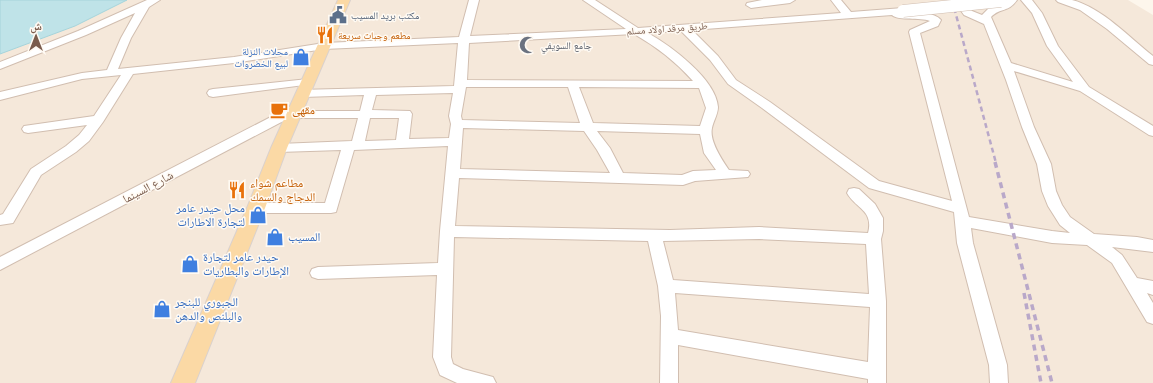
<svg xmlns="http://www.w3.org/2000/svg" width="1153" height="383" font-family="Poppins,'Noto Naskh Arabic',sans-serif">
<rect width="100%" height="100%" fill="#fdf6ec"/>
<!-- residential -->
<polygon fill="#f5e8da" points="127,0 1128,0 1153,15 1153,383 0,383 0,54 75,26"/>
<!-- water -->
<polygon fill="#bfe3e8" stroke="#a5d3da" points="0,0 127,0 75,26 0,54"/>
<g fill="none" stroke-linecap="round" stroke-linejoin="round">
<!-- minor casing -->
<g stroke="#d1beb0" stroke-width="2">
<g id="minor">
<path d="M147,0H160L149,7L131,38L118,69L234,57L324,43L459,37L469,0H479L470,36L626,29L583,0H595L638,28L841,13L831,0H841L851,12L903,8L907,9V12C918,12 934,12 941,20L938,26L920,33L969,217L1052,231L1070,233L1060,225L1048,206L1042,191L1037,164L1022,127L1006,80L984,24L964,15L953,0H963L972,11L982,15L989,8L1003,4L1007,0H1017C1008,13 1001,7 991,17L1011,63L1073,82L1047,46L1032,13L1021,0H1032L1042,13L1058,46L1089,87L1153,126V136L1149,135L1080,91L1014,71L1034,127L1051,164L1056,191L1062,205L1070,217L1094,234L1137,237L1153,240V252L1112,247L1122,255L1137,278L1153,281V295L1147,293L1153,303V324L1147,322L1112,263L1087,245L1052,243L971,228L973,243L1007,365L1008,383H990L989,365L957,243L954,212L869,188L762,108L728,84L710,60L681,31L648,33C671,46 716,79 718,107C718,114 713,122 712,128C709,141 722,160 729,170L748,171L750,174L748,177L695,181L683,185L459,178L455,226L670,230L759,227L868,233C874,210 856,209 847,193L849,189L854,188L859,189L875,204L883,218V231L881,239L886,301V383H868V379L678,345V383H660L661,316L658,286L648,241L454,237L451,357L453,364L463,369L493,377L496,383H457L440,375L433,357L437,275L318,279L312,277L310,273L312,269L318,267L438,263L440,231L448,146L354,150L336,212L331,213H256L251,212L249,208L251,204L256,203H325L341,150L279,152L274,151L272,148L274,145L279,144L352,141L358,118H289L0,270V257L292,106H300L302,109L301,111H360L364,95L303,97L299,96L297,93L299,90L454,86L458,43L324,49L234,63L133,74L103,122L89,141L76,152L41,175L13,223L0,225V215L3,214L31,169L66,146L79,135L87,125L28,133L24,132L22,129L24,126L94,116L121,75L82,79L0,100V92L82,73L107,70L121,38L135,13L86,35L0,69V62L78,31ZM892,15C898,21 920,17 930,21L910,30L909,32L952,201L879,181L770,102L736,80L718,56L692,30ZM634,34C657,47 676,62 693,81L467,80L469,43ZM466,87H568L580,123L462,120L461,116ZM579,87L699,88L706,108L700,126L593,123ZM453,93L449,116L451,124L449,138L409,139L412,114L410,111L372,110L376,95ZM370,118H399L396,140L365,141ZM463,128L584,131L597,150L610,173L460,169ZM597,131L700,134L704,153L716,170L693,171L682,175L623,173L610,148ZM759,239L866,244L869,294L673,280L663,241ZM675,293L870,307L868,362L678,330Z"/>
<polygon points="762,0 795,0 790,3 751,8 746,5 747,3"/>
<path d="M1056,0C1061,0 1067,0 1072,0C1101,7 1130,38 1153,56V65L1149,64L1107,29L1080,10L1058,2Z"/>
<polygon points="308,79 312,80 314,82 312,84 213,97 209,96 207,93 209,90 213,89"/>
</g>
</g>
<!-- major casing -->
<g stroke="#dad1cd" stroke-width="2">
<polygon id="major" points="338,0 350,0 287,148 265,208 195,383 171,383 247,208 271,148"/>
</g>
<!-- minor -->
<use href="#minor" fill="#fff" fill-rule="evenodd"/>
<!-- major -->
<use href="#major" fill="#fbd9a5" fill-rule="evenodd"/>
<!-- rail-far1 -->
<polyline stroke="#b9a8c9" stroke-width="2.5" stroke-dasharray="5 3.5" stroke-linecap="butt" points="952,0 996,163"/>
<!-- rail -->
<g stroke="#b9a8c9" stroke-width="3.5" stroke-dasharray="6 4.5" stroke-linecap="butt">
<polyline points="995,162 1052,383"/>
<polyline points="1024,293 1041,383"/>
</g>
<!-- minor-bridge casing -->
<g stroke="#d1beb0" stroke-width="13" stroke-linecap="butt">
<polyline id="minor-bridge" points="903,11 1001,1"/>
</g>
<!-- minor-bridge -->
<use href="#minor-bridge" stroke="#fff" stroke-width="12"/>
</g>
<!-- icons -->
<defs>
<g id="civic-bare" transform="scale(1.38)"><path d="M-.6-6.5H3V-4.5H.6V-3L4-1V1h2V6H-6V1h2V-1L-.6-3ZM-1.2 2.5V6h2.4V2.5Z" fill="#5c6f8a" stroke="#fffaf3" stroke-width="2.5" paint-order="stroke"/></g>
<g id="restaurant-bare" transform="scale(1.38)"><path d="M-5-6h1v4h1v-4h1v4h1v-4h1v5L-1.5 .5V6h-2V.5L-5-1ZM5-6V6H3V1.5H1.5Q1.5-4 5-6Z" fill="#e8710a" stroke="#fffaf3" stroke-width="2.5" paint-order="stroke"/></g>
<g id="mosque-bare" transform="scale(1.38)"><path d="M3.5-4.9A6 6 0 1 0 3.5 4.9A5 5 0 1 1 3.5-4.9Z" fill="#6b7280" stroke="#fffaf3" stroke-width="2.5" paint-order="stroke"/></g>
<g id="shop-bare" transform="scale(1.38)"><path d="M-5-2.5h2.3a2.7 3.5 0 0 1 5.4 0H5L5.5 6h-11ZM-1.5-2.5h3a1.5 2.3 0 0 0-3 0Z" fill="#3f7fe0" stroke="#fffaf3" stroke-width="2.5" paint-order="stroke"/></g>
<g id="cafe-bare" transform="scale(1.38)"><path d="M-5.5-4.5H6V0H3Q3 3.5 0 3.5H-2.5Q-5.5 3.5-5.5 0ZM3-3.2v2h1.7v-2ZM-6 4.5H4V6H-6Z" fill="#e8710a" stroke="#fffaf3" stroke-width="2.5" paint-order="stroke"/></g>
</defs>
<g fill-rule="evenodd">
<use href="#civic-bare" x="338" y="15"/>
<use href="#restaurant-bare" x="325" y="35"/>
<use href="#mosque-bare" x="528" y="45"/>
<use href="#shop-bare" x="301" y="57"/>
<use href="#cafe-bare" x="279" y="110"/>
<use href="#restaurant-bare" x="237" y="190"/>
<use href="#shop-bare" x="258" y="215"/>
<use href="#shop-bare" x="275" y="237"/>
<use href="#shop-bare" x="190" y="264"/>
<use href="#shop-bare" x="162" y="309"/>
</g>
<g text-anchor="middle" stroke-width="3" stroke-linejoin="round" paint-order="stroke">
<!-- far-service labels -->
<g font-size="10" fill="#4e5e75" stroke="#fffaf3" text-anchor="start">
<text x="351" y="19">مكتب بريد المسيب</text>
</g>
<!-- far-street labels -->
<g font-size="10" fill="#7a5c4d" stroke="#fffaf3">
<text transform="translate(667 28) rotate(-4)" y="4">طريق مرقد اولاد مسلم</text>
</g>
<!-- far-food labels -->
<g font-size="10" fill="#c56008" stroke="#fffaf3" text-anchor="start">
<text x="338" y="39">مطعم وجبات سريعة</text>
</g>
<!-- far-worship labels -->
<g font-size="10" fill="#5b616d" stroke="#fffaf3" text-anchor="start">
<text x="541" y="49">جامع السويفي</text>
</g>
<!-- far-shop labels -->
<g font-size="10" fill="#366cbe" stroke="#fffaf3" text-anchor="end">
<text x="288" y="55">محلات النزلة<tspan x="288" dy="12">لبيع الخضروات</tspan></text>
</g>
<!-- food labels -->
<g font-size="12" fill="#c56008" stroke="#fffaf3" text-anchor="start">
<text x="292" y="114">مقهى</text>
<text x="250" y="187">مطاعم شواء<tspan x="250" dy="14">الدجاج والسمك</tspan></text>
</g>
<!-- street labels -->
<g font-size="12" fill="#7a5c4d" stroke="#fffaf3">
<text transform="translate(148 187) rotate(-28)" y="4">شارع السينما</text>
</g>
<!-- shop labels -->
<g font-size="12" fill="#366cbe" stroke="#fffaf3" text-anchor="start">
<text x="245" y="212" text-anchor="end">محل حيدر عامر<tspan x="245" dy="14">لتجارة الاطارات</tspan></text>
<text x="288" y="241">المسيب</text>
<text x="203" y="261">حيدر عامر لتجارة<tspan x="203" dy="14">الإطارات والبطاريات</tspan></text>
<text x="175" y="306">الجبوري للبنجر<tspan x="175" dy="14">والبلنص والدهن</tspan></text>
</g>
</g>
<!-- north arrow -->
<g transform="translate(36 36)" stroke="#fffaf3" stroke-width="3" paint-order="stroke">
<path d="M0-3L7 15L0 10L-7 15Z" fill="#7a5c4d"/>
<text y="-6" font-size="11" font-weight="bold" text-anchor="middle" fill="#7a5c4d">ش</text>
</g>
</svg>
